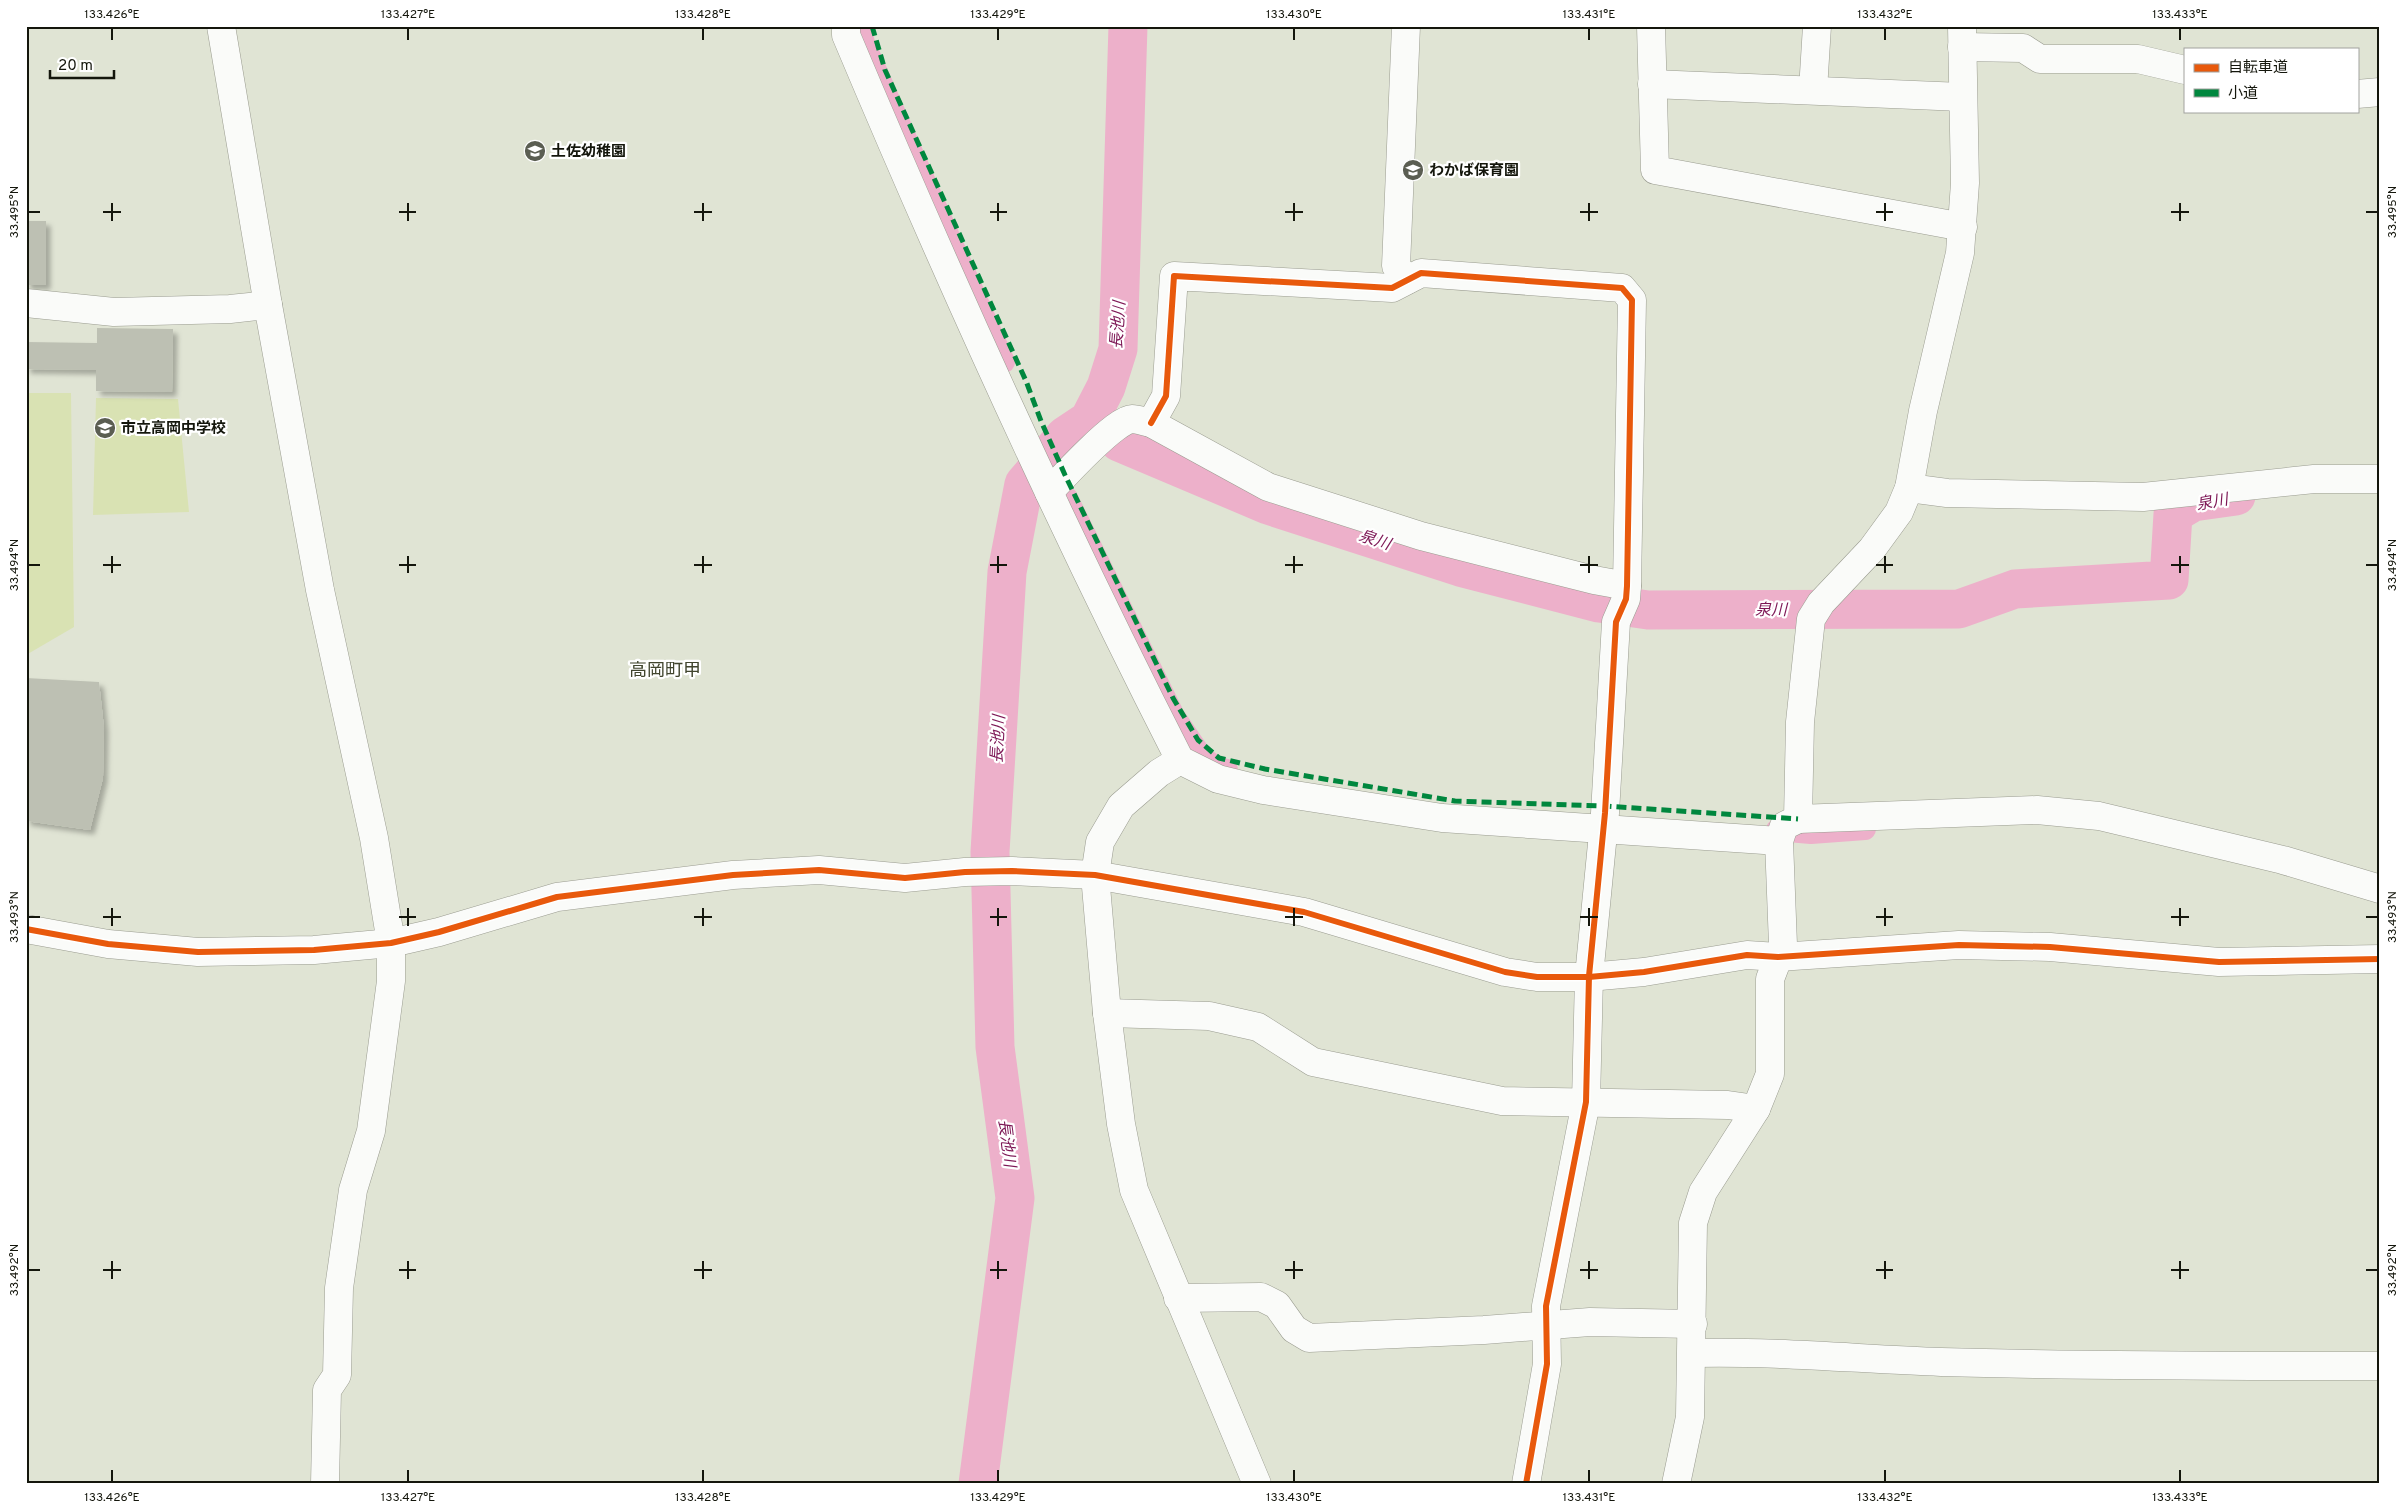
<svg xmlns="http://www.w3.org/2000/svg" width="2406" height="1510" font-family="Overpass,'Noto Sans JP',sans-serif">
<defs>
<filter id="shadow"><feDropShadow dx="4.5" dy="4.5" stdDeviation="2.5" flood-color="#0004"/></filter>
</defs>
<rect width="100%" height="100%" fill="#e0e4d4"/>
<!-- green -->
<g fill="#d9e2b3">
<polygon points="26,393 71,393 74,627 26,655"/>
<polygon points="96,398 178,399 189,512 93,515"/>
</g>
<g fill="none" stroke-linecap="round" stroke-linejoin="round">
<!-- canal -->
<g stroke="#edb0ca" stroke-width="22">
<polyline points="860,26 864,43 1004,362"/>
<polyline points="1067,498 1174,716 1202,757 1216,767 1227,770"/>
<polyline points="1777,830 1811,833 1865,829"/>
</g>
<!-- river -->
<g stroke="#edb0ca" stroke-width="39">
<polyline points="1119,442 1268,505 1460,567 1599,603 1648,610 1959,609 2015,589 2169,580 2173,514 2193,502 2236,496"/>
<polyline points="978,1484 1015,1198 995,1047 990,852 1007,572 1024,484 1065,436 1089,420 1106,387 1118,349 1128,26"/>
</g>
</g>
<!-- building -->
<g fill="#bdc0b3" filter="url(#shadow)">
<rect x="26" y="221" width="20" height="64"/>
<polygon points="97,328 173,329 172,392 96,391 96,370 26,369 26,342 97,343"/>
<polygon points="26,678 99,682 104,728 103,778 90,830 26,821"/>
</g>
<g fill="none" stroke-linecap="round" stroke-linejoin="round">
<!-- minor casing -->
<g stroke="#9a9c90" stroke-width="29">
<g id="minor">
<polyline points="221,26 268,305 320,590 374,838 391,943 391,981 371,1131 353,1190 339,1288 337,1375 327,1390 325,1484"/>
<path d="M846,26V35C949,280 1059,523 1180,760L1218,779L1263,790L1442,818L1779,841"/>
<polyline points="1406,26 1396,266 1407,280"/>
<polyline points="1651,26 1655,170 1963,227"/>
<polyline points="1962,47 2023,48 2040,59 2138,59 2185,70"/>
<polyline points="1652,84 1962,97"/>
<polyline points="1813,90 1817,26"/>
<polyline points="2357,94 2380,92"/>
<polyline points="26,303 114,312 230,309 268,305"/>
<polyline points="1151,423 1166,396 1174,276 1392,288 1421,273 1622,288 1632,300 1627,586 1626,599 1616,622 1605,813 1589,976 1586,1102 1546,1306 1547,1364 1526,1484"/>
<polyline points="1909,488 1947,493 2143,497 2314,479 2380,479"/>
<path d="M1049,492C1062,478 1116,419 1132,419C1138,419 1145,422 1151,423L1268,487L1421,536L1594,580L1627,586"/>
<polyline points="1180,760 1159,773 1121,806 1100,842 1095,875 1107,1013 1121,1124 1134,1190 1257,1484"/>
<polyline points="1798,819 2037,810 2099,816 2283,860 2380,889"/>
<polyline points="26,929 108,944 198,952 314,950 391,943 439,932 557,897 733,875 819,870 905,878 965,872 1012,871 1095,875 1304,912 1505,972 1537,977 1589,977 1644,972 1747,955 1778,957 1959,945 2050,947 2219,962 2380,959"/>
<polyline points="1107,1013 1209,1016 1258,1027 1313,1062 1502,1101 1728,1105 1756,1109 1770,1074 1770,979 1783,945 1779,841 1784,826 1798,819 1800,722 1811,619 1821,603 1872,549 1899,512 1909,488 1923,411 1960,253 1965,183 1962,26"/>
<polyline points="1178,1298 1261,1297 1277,1305 1294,1329 1309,1338 1484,1330 1590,1322 1693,1324"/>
<path d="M1692,1353C1776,1351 1858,1359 1941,1362C2088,1366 2234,1366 2380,1366"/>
<polyline points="1676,1484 1690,1417 1693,1223 1703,1192 1756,1109"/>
</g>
</g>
<!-- minor -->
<use href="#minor" stroke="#fafbf9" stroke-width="28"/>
<!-- quiet -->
<polyline stroke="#00873e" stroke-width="5" stroke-dasharray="10 5" stroke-linecap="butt" points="872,26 885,70 1026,381 1041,421 1065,475 1173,698 1198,740 1219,758 1265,769 1455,801 1605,806 1798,819"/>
<!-- cycleway casing -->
<g stroke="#fff" stroke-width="9">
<g id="cycleway">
<polyline points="1151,423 1166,396 1174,276 1392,288 1421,273 1622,288 1632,300 1627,586 1626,599 1616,622 1605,813 1589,976 1586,1102 1546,1306 1547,1364 1526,1484"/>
<polyline points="26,929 108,944 198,952 314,950 391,943 439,932 557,897 733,875 819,870 905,878 965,872 1012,871 1095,875 1304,912 1505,972 1537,977 1589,977 1644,972 1747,955 1778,957 1959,945 2050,947 2219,962 2380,959"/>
</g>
</g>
<!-- cycleway -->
<use href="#cycleway" stroke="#e8590c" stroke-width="6"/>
</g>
<!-- ticks -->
<path fill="none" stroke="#14160c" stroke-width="2" d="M112,28V40M408,28V40M703,28V40M998,28V40M1294,28V40M1589,28V40M1885,28V40M2180,28V40M112,203V221M408,203V221M703,203V221M998,203V221M1294,203V221M1589,203V221M1885,203V221M2180,203V221M28,212H40M103,212H121M399,212H416M694,212H712M990,212H1007M1285,212H1303M1580,212H1598M1876,212H1893M2171,212H2189M2366,212H2378M112,556V573M408,556V573M703,556V573M998,556V573M1294,556V573M1589,556V573M1885,556V573M2180,556V573M28,565H40M103,565H121M399,565H416M694,565H712M990,565H1007M1285,565H1303M1580,565H1598M1876,565H1893M2171,565H2189M2366,565H2378M112,908V926M408,908V926M703,908V926M998,908V926M1294,908V926M1589,908V926M1885,908V926M2180,908V926M28,917H40M103,917H121M399,917H416M694,917H712M990,917H1007M1285,917H1303M1580,917H1598M1876,917H1893M2171,917H2189M2366,917H2378M112,1261V1279M408,1261V1279M703,1261V1279M998,1261V1279M1294,1261V1279M1589,1261V1279M1885,1261V1279M2180,1261V1279M28,1270H40M103,1270H121M399,1270H416M694,1270H712M990,1270H1007M1285,1270H1303M1580,1270H1598M1876,1270H1893M2171,1270H2189M2366,1270H2378M112,1470V1482M408,1470V1482M703,1470V1482M998,1470V1482M1294,1470V1482M1589,1470V1482M1885,1470V1482M2180,1470V1482"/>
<!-- icons -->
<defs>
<g id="school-disc" transform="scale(1.125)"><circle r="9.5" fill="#5b5e52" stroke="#fff"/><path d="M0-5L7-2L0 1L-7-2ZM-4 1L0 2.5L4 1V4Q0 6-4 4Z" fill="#fff"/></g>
</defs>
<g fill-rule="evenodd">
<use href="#school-disc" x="535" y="151"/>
<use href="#school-disc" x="1413" y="170"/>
<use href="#school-disc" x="105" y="428"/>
</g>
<g text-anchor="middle" stroke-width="4.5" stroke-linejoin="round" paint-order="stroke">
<!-- poi labels -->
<g font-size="15" font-weight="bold" fill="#14160c" stroke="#fff" text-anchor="start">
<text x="551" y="156">土佐幼稚園</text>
<text x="1429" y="175">わかば保育園</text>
<text x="121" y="433">市立高岡中学校</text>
</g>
<!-- water labels -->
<g font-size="16" font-style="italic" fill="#7d1755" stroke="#fff">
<text transform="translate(1117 325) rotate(-86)" y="6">長池川</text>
<text transform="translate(2212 501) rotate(-10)" y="6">泉川</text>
<text transform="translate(1375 539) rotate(18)" y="6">泉川</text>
<text x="1771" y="615">泉川</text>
<text transform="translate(997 739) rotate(-87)" y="6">長池川</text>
<text transform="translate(1008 1143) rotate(83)" y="6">長池川</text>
</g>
<!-- quarter labels -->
<g font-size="18" fill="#41452e" stroke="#fff">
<text x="665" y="676">高岡町甲</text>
</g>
</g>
<!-- border -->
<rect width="2406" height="1510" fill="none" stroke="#ffffff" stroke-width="55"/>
<!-- legend -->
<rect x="2184" y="48" width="175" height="65" fill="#ffffff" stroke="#a1a29e"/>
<rect x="2194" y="64" width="25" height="8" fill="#e8590c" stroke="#a1a29e"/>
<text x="2228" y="72" font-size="15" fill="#14160c">自転車道</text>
<rect x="2194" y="89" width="25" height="8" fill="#00873e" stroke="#a1a29e"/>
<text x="2228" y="98" font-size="15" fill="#14160c">小道</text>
<!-- scale -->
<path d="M50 70v8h64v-8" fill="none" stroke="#14160c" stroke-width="2.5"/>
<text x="58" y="70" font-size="15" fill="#14160c" stroke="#ffffff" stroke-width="4" paint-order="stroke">20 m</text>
<rect x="28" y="28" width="2350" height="1454" fill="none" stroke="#14160c" stroke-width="2"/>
<g font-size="12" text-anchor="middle" fill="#14160c">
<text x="112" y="18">133.426°E</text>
<text x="408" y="18">133.427°E</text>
<text x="703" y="18">133.428°E</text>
<text x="998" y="18">133.429°E</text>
<text x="1294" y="18">133.430°E</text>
<text x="1589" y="18">133.431°E</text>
<text x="1885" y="18">133.432°E</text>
<text x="2180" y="18">133.433°E</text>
<text transform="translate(14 212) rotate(-90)" y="4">33.495°N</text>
<text transform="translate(2392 212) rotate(-90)" y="4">33.495°N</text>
<text transform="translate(14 565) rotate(-90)" y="4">33.494°N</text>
<text transform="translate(2392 565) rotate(-90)" y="4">33.494°N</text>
<text transform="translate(14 917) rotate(-90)" y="4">33.493°N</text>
<text transform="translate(2392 917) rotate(-90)" y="4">33.493°N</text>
<text transform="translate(14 1270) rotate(-90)" y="4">33.492°N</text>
<text transform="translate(2392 1270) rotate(-90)" y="4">33.492°N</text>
<text x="112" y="1501">133.426°E</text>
<text x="408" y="1501">133.427°E</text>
<text x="703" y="1501">133.428°E</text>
<text x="998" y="1501">133.429°E</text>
<text x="1294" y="1501">133.430°E</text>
<text x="1589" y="1501">133.431°E</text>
<text x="1885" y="1501">133.432°E</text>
<text x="2180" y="1501">133.433°E</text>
</g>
</svg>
